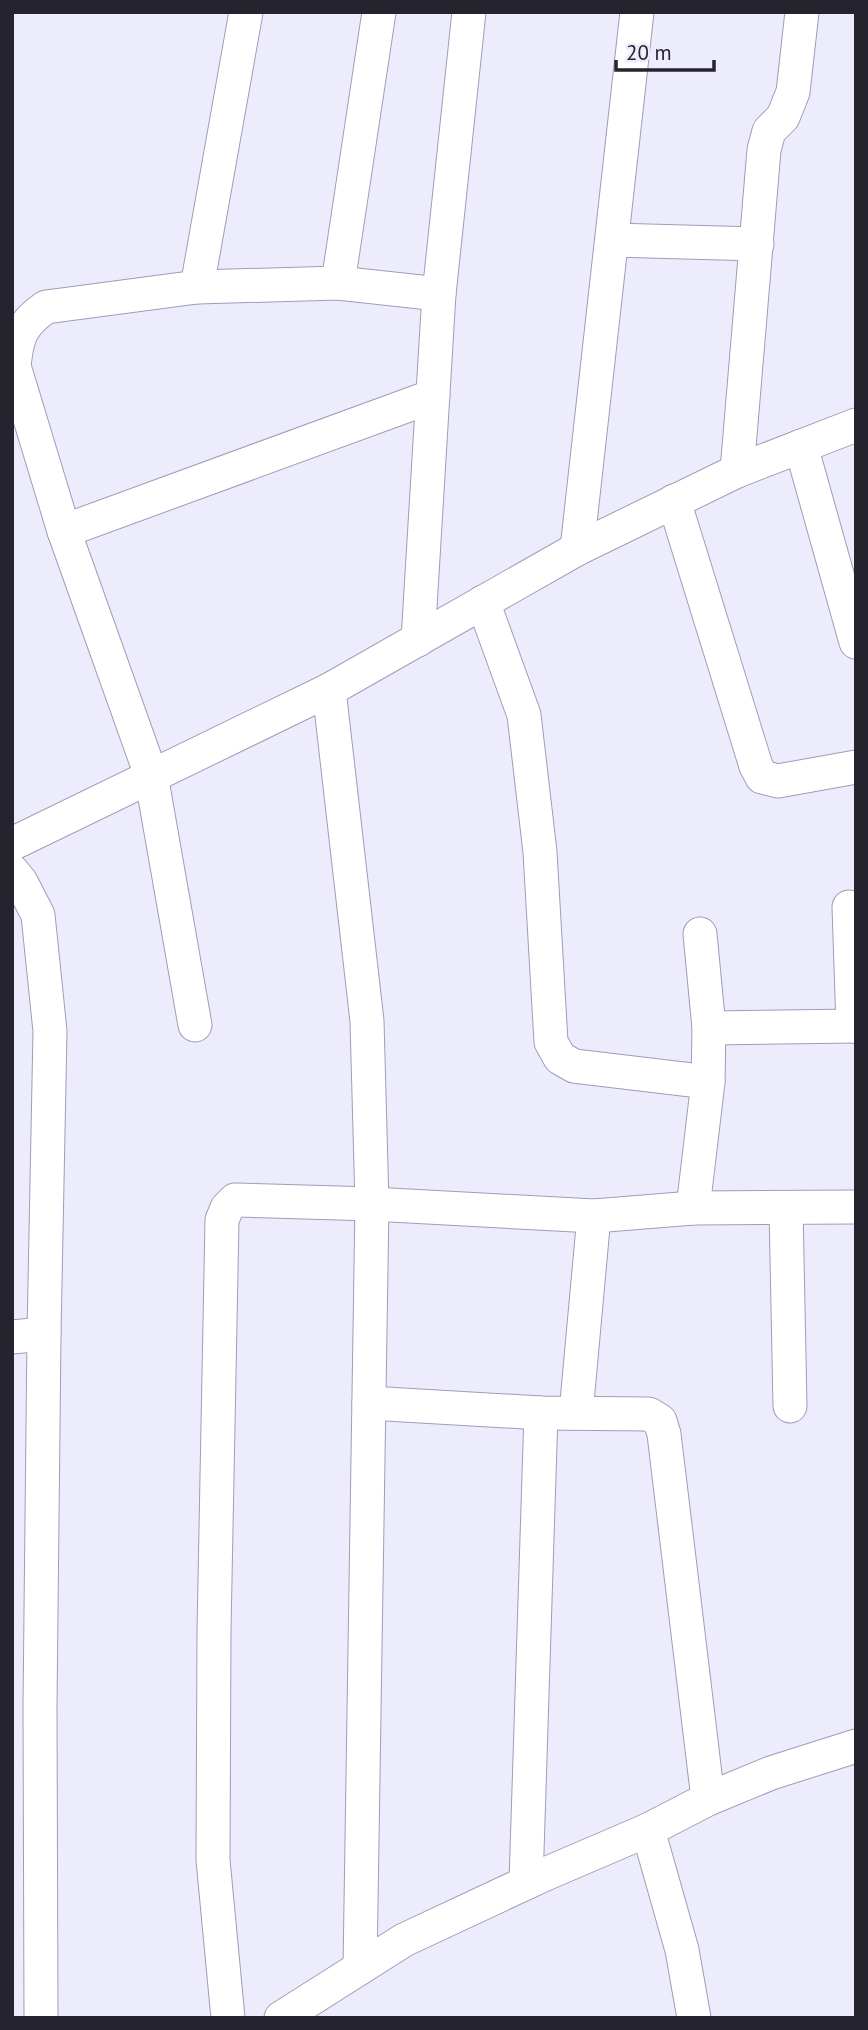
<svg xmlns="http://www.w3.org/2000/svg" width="868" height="2030" font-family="'PT Sans',sans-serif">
<rect width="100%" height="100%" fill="#edecfc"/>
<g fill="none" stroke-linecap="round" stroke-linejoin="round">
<!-- minor casing -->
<g stroke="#9f9db6" stroke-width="35">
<g id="minor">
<polyline points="612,240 757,244"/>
<polyline points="338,283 379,12"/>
<polyline points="197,287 246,12"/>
<polyline points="801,446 856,642"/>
<polyline points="737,471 764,150 769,131 783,117 793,92 802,12"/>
<polyline points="674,501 756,766 762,777 778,781 856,767"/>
<polyline points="64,531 433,396"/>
<polyline points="577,549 637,12"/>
<polyline points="483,602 524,715 540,852 551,1042 560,1058 574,1066 708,1082"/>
<polyline points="418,640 439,294 469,12"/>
<polyline points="329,690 367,1021 372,1204 360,1968"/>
<polyline points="12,844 329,690 577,549 737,471 856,425"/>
<polyline points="12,871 21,882 38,915 50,1031 44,1334 40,1706 41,2018"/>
<polyline points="849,907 853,1026"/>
<path d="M195,1025L151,775L64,531L14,366C17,337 21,324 46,307L197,287L338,283L439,294"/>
<polyline points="709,1028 856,1026"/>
<polyline points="693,1208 708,1082 709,1028 700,934"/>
<polyline points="786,1208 790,1406"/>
<polyline points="12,1337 44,1334"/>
<polyline points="369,1403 541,1413 649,1414 660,1421 664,1434 708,1799"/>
<polyline points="576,1413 594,1216"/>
<polyline points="648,1830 682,1950 694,2018"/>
<polyline points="526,1883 541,1413"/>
<polyline points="228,2018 213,1860 214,1631 222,1220 227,1208 235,1200 372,1204 594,1216 693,1208 856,1207"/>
<polyline points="281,2018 404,1940 543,1875 648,1830 708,1799 771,1773 856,1746"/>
</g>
</g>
<!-- minor -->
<use href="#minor" stroke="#fff" stroke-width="33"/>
</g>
<!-- border -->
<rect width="868" height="2030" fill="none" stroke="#25242e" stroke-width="28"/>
<!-- scale -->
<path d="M616 60v10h98v-10" fill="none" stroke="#25242e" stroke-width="3.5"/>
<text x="626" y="60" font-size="21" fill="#25242e" stroke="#edecfc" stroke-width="5" paint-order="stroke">20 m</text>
</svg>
